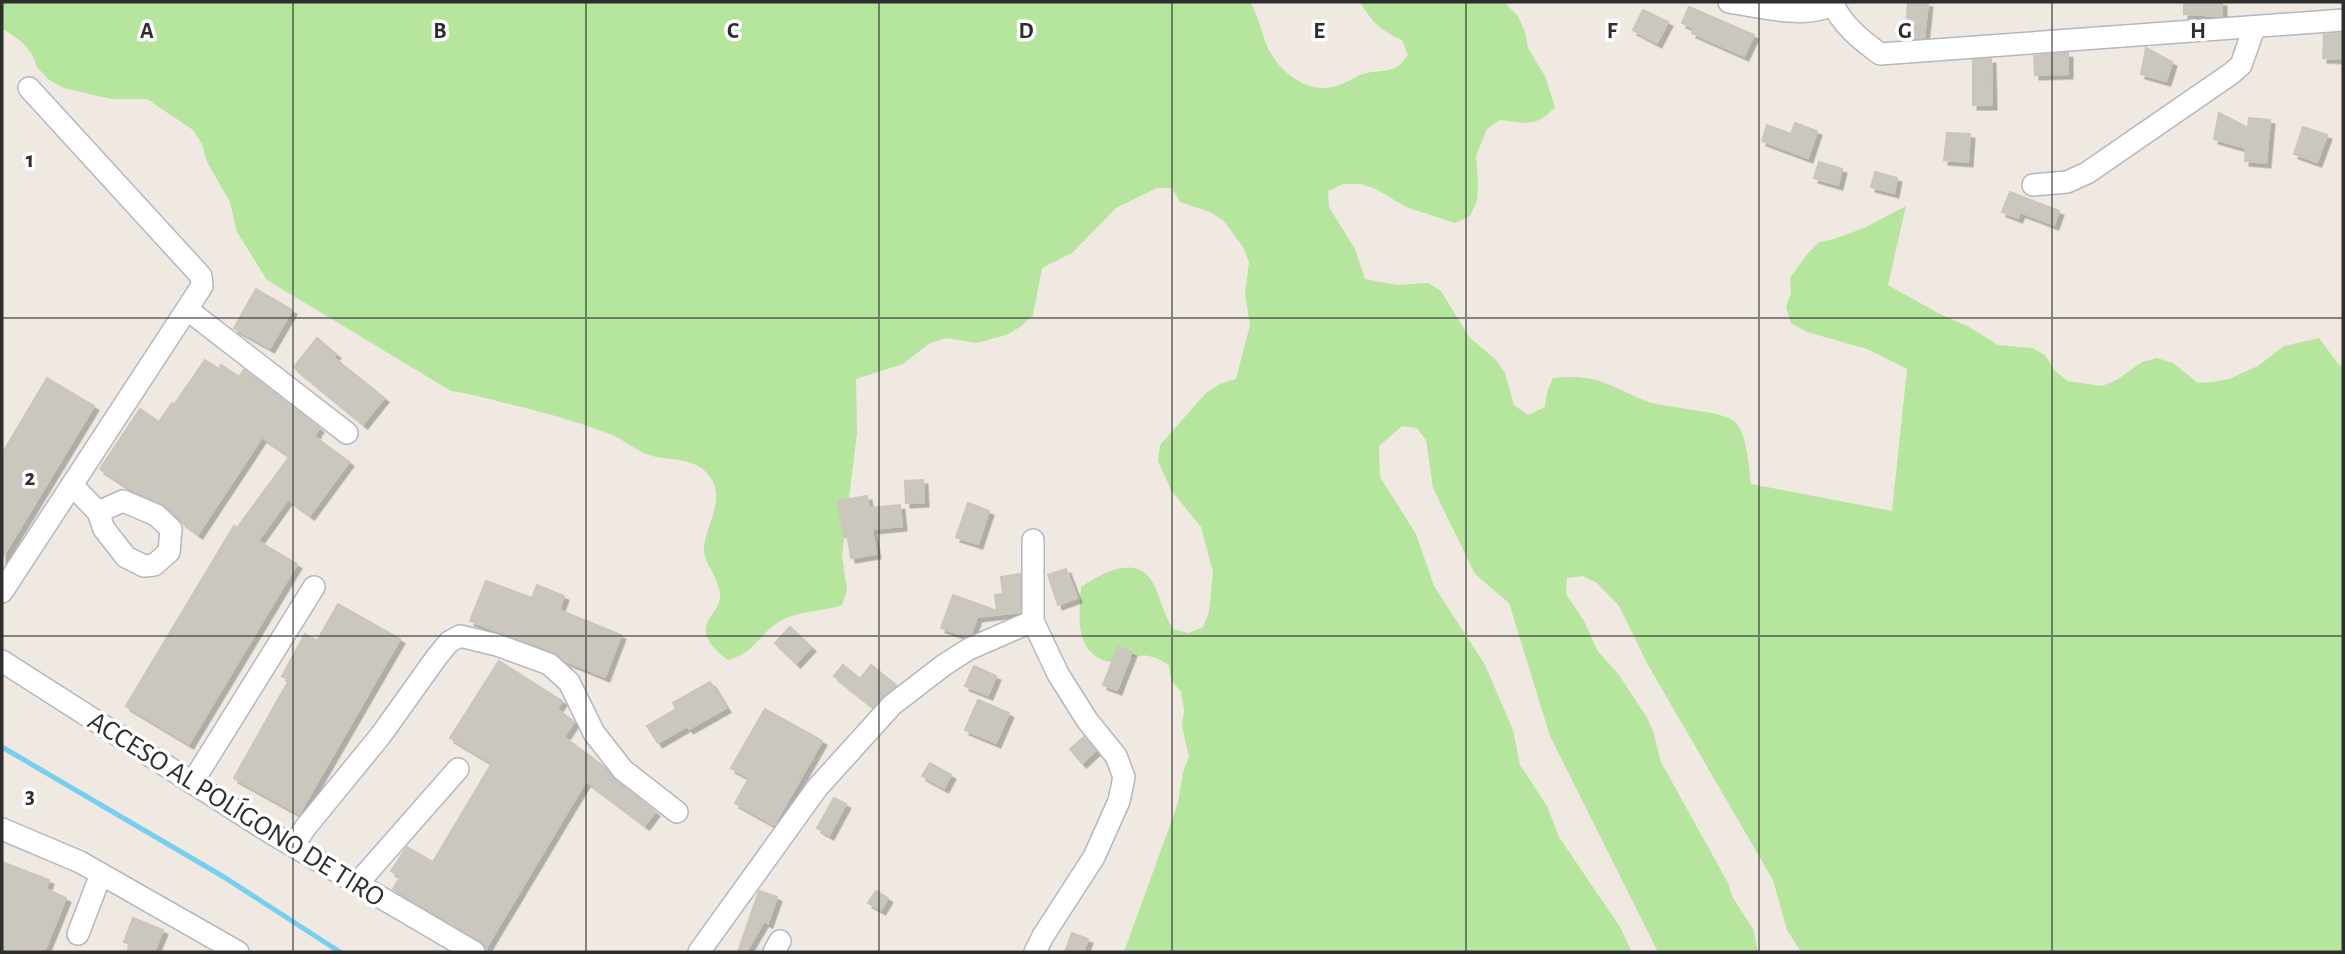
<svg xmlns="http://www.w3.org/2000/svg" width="2345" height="954" font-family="'Alegreya Sans',sans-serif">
<defs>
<filter id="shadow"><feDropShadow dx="4.5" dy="4.5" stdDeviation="0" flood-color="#0004"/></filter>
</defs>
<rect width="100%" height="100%" fill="#efe9e1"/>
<!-- green -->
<path fill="#b6e59e" d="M2,2H1250C1259,17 1261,31 1267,46C1278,71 1307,95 1336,86C1344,84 1352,79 1360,75C1371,70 1387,73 1397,67C1401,65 1405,59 1408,55L1402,40C1382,32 1371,21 1360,2H1504L1518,16L1525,32L1528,48L1545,76L1555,107C1536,128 1526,123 1500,120L1487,129L1476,156L1478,184L1477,201L1470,216L1455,223L1406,207L1376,189L1361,184H1343L1328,191L1329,207L1355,249L1365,279L1397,285L1428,283L1441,291L1469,337L1495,359L1505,373L1514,405L1528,415L1545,407L1547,392L1553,378C1566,377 1578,376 1591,379C1611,383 1627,394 1646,401C1667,409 1719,409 1735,422C1747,433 1749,468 1751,484L1892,511L1907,369L1867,349L1807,332L1791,323L1786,307L1791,293L1790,278L1808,253L1819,242L1834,239L1864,228L1906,206L1888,285L1938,313L1969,327L1998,345L2032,348L2045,355L2054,370L2067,381L2102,386L2117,380L2142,362L2157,358L2173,363L2198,383L2213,382L2229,379L2258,366L2284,346L2319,338L2339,365L2343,366V952H1801L1787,930L1773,880L1648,665L1619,606L1597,583L1583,576L1567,578L1566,594L1584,621L1597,650L1619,675L1646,716L1653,731L1661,762L1728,883L1733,898L1753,929L1758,952H1658L1550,736L1509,603L1475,574L1433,488L1426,440L1417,428L1402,426L1379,446L1380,477L1416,534L1434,586L1485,665L1513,730L1520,765L1547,806L1559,837L1620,927L1632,952H1124L1178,803L1183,772L1189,757L1182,726L1184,710L1181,692L1171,680L1169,665C1143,649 1138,657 1112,662C1108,662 1102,660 1097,657C1074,642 1080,610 1081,587C1102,573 1137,553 1153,583C1161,597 1162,612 1173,629L1188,633L1203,627L1209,612L1213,572L1201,527L1171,490L1158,461L1160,445L1206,393L1220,384L1236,379L1250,325L1245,294L1249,262L1243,247L1223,220L1210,212L1180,202L1172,188H1157L1116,208L1072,253L1042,268L1033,315L1020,327L1006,335L976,343L946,338L930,343L903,364L856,379L857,432L842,556L847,590L842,605C822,612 801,610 782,620C760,632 755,653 728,660C716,651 700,638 708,621C713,611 721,606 720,593C718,577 703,562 704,548C706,525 726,498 710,477C696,457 673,461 652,456C637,452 625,440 610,434C578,422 547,413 513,405C492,400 474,394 451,391L267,280L237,232L230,202L207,162L202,144L193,130L147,99H111L64,88L49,80L37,67L32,54L22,42L2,28Z"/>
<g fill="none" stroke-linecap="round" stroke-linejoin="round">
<!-- stream -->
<polyline stroke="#75cff0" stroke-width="5" points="2,747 224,877 340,952"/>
</g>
<!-- building -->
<g fill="#cbc7bf" stroke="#cbc5ba" stroke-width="2" filter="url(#shadow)">
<polygon points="1908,2 1928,3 1924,38 1905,39"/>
<polygon points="2184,2 2222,2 2222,16 2184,14"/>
<polygon points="1689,7 1754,35 1744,56 1692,33 1694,28 1682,23"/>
<polygon points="1643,10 1668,22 1657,43 1633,30"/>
<polygon points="2343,33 2343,59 2323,58 2324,35"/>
<polygon points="2146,48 2172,62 2166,81 2141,74"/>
<polygon points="2068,53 2068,74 2035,75 2034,56"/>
<polygon points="1991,59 1992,105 1973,105 1973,60"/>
<polygon points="2219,113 2248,128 2249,118 2270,120 2266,163 2245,161 2246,148 2214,139"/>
<polygon points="1795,123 1817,131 1808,158 1762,141 1767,125 1791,134"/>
<polygon points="2303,127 2327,135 2317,162 2294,154"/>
<polygon points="1947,133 1970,134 1968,162 1944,160"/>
<polygon points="1819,162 1842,169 1838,185 1814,178"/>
<polygon points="1875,172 1897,178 1894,193 1871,187"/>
<polygon points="2010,192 2059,211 2054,225 2020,212 2018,218 2002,212"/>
<polygon points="256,289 292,310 270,348 234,328"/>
<polygon points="317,338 336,354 333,357 384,398 363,424 294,367"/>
<polygon points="205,360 219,369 221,365 239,377 244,370 319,428 314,436 349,462 310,515 288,499 258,541 297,564 189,744 126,706 234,526 237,528 290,456 262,437 198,534 183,523 165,505 134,491 100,469 140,409 159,422 172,403 174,405"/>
<polygon points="47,378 94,406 2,558 2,454"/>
<polygon points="923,480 924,502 906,503 905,481"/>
<polygon points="867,496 869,508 900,505 902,526 872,529 876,554 851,558 848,537 844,537 838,501"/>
<polygon points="968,503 989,511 978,544 956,537"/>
<polygon points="1066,569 1077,598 1058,605 1048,575"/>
<polygon points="1020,574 1020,612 977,617 971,634 965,636 941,628 953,595 997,611 995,595 1003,594 1001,577"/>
<polygon points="486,581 532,598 537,585 564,596 559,610 621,635 605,677 566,661 554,652 470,621"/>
<polygon points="338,604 400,639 299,814 234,778 289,680 282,676 305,634 317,641"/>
<polygon points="790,627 811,647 796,663 775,643"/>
<polygon points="1118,647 1132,652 1117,690 1103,685"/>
<polygon points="499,661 562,701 557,709 574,722 564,737 603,766 615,780 655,812 645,825 586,781 486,948 481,941 393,889 400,877 391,871 407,847 433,862 492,763 450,738"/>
<polygon points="843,665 860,679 871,665 896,685 873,707 834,676"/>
<polygon points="974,666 996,676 988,695 965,686"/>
<polygon points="710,682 726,708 689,729 687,726 658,743 647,726 676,709 673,703"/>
<polygon points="978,700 1009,713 996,743 965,730"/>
<polygon points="765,709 822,741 774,825 735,803 749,778 731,768"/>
<polygon points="1084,737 1095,751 1082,763 1070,749"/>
<polygon points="930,763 951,775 944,788 922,776"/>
<polygon points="834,798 846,804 829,835 817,828"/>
<polygon points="2,862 49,880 46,889 66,898 44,952 2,952"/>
<polygon points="759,891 777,897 768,923 764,921 746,952 738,952"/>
<polygon points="876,891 888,898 881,910 868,903"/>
<polygon points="133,918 163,930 154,952 127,952 130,944 124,942"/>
<polygon points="1072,933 1088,939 1083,952 1065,952"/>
</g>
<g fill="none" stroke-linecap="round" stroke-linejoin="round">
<!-- minor casing -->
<g stroke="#b4b7c1" stroke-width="24">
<g id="minor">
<path d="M1729,2C1757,6 1813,21 1835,2"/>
<path d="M1832,2C1842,25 1860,39 1880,54L2343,20"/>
<polyline points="2033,185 2067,182 2087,173 2232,73 2241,65 2254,28"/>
<polyline points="188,310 347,433"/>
<polyline points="72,485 98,512 104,529 126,557 144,566 154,565 169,552 171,529 156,515 123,501 98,512"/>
<polyline points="1033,540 1033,621 1058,674 1087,720 1116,756 1124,777 1119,801 1094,857 1043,936 1035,952"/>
<polyline points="2,592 202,286 201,276 29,88"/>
<polyline points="2,661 271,833 474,952"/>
<polyline points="192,783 314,587"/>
<polyline points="2,829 80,862 238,952"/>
<polyline points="294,845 305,828 381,735 436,658 449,642 460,636 497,645 549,664 569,682 594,733 623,770 677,812"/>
<polyline points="357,884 458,769"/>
<polyline points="78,934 101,874"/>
<polyline points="699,952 817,788 892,705 944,665 969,649 1033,621"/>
<polyline points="774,952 780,941"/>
</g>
</g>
<!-- minor -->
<use href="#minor" stroke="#fff" stroke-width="21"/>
</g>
<!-- grid -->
<path fill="none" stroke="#2e2e2e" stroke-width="2" stroke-opacity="0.55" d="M293,2V952M586,2V952M879,2V952M1172,2V952M1466,2V952M1759,2V952M2052,2V952M2,318H2343M2,636H2343"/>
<g text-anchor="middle" stroke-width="7" stroke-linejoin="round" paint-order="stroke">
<!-- street labels -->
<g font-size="28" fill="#2e2e2e" stroke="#fff">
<text transform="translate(237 808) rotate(32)" y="10">ACCESO AL POLÍGONO DE TIRO</text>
</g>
</g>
<g font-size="23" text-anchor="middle" font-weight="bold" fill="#2e2e2e" stroke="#fff" stroke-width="7" stroke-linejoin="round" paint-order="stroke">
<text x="147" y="38">A</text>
<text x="440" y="38">B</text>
<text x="733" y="38">C</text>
<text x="1026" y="38">D</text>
<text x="1319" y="38">E</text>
<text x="1612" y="38">F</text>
<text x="1905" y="38">G</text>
<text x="2198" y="38">H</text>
<text x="30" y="167">1</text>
<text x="30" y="485">2</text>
<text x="30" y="803">3</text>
</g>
<!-- border -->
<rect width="2345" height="954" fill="none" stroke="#2e2e2e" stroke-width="7"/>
</svg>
